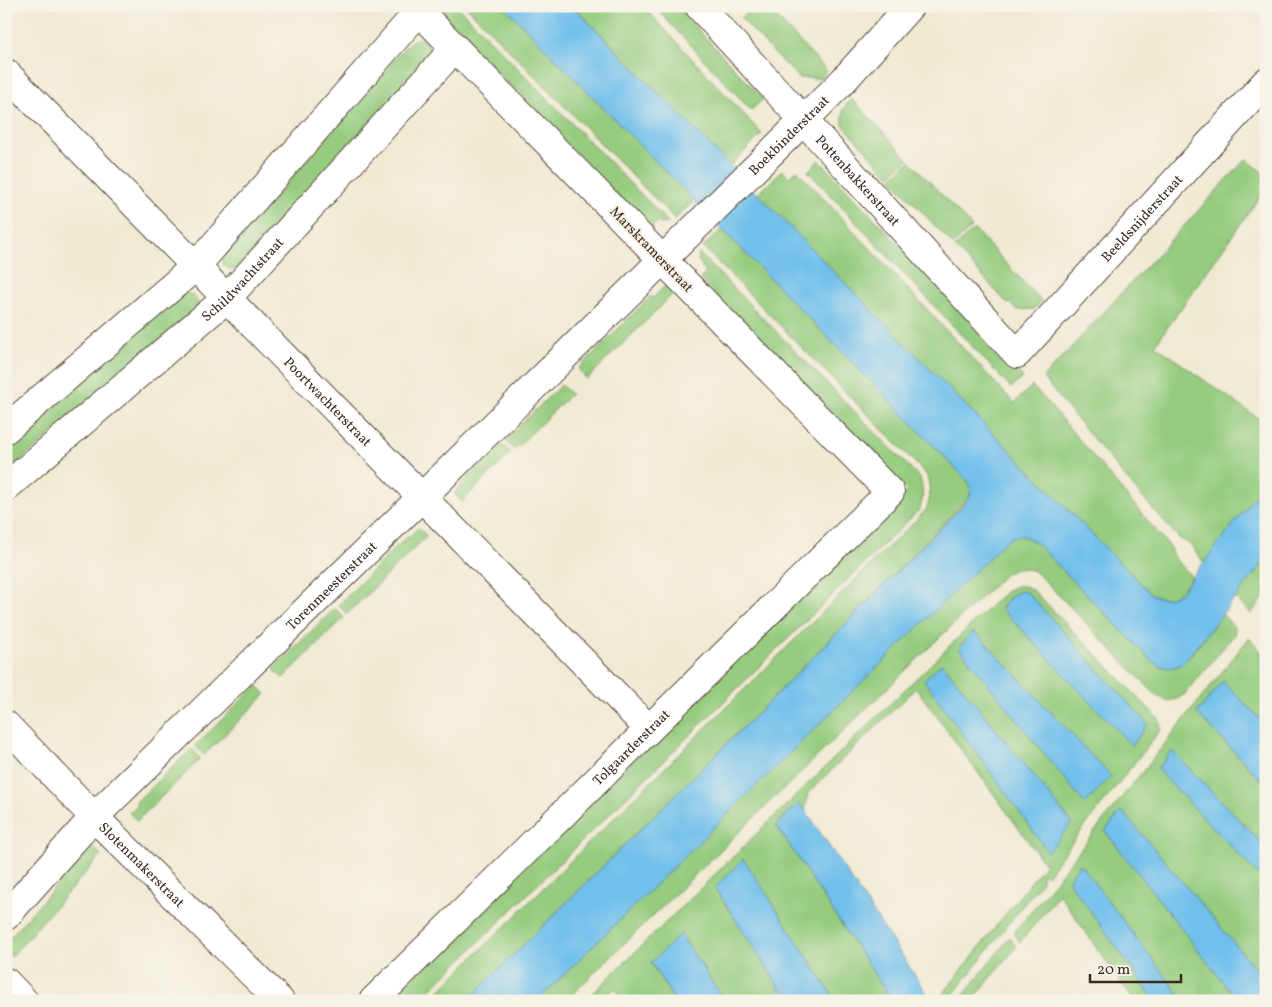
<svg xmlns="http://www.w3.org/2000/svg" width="1272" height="1007" font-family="Vollkorn,serif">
<rect width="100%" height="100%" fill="#f7f3e8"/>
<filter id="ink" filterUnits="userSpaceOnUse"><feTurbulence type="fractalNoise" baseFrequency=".02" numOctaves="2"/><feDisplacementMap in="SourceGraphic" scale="10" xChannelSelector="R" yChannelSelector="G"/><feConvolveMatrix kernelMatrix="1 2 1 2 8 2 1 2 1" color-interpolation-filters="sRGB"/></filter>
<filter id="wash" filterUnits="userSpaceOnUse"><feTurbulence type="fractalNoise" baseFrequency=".0096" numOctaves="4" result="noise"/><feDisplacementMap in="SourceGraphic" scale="20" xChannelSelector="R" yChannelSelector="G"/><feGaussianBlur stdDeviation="1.12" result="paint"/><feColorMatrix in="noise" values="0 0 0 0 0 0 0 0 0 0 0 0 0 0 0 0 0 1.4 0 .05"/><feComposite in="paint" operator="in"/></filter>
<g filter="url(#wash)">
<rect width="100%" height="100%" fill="#f0ead3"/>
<!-- green -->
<g fill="#95cc7f" stroke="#687b4e" fill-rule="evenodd">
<polygon points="432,6 457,6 669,223 663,224 656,222 651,230"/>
<polygon points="466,6 504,6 695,200 675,219"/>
<polygon points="573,6 643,6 762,134 730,166"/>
<polygon points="654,6 676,6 763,99 751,110"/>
<polygon points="754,6 766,6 827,71 821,78 799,78 786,64 785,65 741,18"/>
<path d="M420,38L428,44L429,52L427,56L242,266L234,270C226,269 222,265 222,258L410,42Z"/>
<polygon points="852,99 908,159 889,176 843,125 843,109"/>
<polygon points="1246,159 1266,175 1266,188 1155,345 1266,424 1266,482 1204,563 1190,544 1179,538 1134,488 1043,378"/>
<polygon points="819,160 1023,377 1011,388 808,171"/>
<polygon points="910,161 972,227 953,245 891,179"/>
<path d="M782,170L789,177L797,170L1014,403L1032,386L1048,403L1169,546L1174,558L1192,577C1180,593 1169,607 1148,592L757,195Z"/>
<path d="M722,229L967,480L971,488L970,496L774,697L467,1001H429L926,510C931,498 931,487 926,474L703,247Z"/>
<polygon points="974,229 1041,301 1034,309 1017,310 1010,303 1008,304 955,247"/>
<path d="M699,253L920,478C923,489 924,499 919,510L419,1001H389L907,491L700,279L706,273L698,260Z"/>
<polygon points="667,284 675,292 587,379 578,369 651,296 653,298"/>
<path d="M186,293C194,294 198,299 198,307L6,473V443L181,294Z"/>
<polygon points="561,385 571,394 514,450 505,440"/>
<polygon points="502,444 511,453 462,502 454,493 462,485 461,484"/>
<polygon points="418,528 427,536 347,614 338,605 408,535 409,537"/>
<path d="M1014,536H1025L1036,543L1154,663C1161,666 1168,669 1176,667C1188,663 1213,625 1222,614L1235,628L1234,635L1185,694C1176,701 1167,703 1157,696L1038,574C1026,566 1016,567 1004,575L565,1001H537L1003,542Z"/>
<polygon points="1266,559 1266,595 1251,614 1235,598"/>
<path d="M1017,586H1025L1034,591L1159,719L1161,729L1047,875L1045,873L1042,877V881L948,1001H932L931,999H939L1045,864L916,688L808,793L805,810L800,803L776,825L892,1001H836L743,859L715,888L788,1001H725L680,934L651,963L675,1001H624L615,988L603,1001H585L1006,591ZM1018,592H1022L1148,724L1132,745L1001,608L1009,598ZM973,632L980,637L1110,776L1086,803L959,648Z"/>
<polygon points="335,608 344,618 283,678 274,670 275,667"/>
<polygon points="1249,638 1266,657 1266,725 1223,681 1197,713 1266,785 1266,847 1172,752 1157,769 1266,883 1266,981 1125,815 1121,811 1106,831 1238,1001 1184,1001 1080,864 1068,880 1155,1001 1134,1001 1059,894 1020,942 1014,933"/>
<polygon points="258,686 266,694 204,755 195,746 255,687"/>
<polygon points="192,749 200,759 137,821 129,813 137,805 136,802"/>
<polygon points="93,847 101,855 11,957 6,952 6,942 83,855 85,856"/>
<polygon points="1010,937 1016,947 972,1001 959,1001"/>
</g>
<!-- water -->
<g fill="#71c0ec" stroke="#567585">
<path d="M504,6H573L1151,594C1162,600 1170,599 1181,592L1266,482V559L1185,661C1175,670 1165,669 1154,663L1036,543C1027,536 1019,534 1008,539L537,1001H467L774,697L968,500C972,493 971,487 967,480Z"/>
<polygon points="1022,591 1028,593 1148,724 1132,746 1001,608 1012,595"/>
<polygon points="973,632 980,637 1111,776 1085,804 959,648"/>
<polygon points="942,663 1072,823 1048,852 924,680"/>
<polygon points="1223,681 1266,725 1266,785 1197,713"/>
<polygon points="1172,751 1266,847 1266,883 1157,769"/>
<polygon points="800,803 805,810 932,1001 892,1001 776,825"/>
<polygon points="1121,811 1125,814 1266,981 1266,1001 1238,1001 1105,831"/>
<polygon points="743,859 747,864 836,1001 788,1001 715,888"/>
<polygon points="1080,864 1184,1001 1155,1001 1068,880"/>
<polygon points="680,934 725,1001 675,1001 651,963"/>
</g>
</g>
<g filter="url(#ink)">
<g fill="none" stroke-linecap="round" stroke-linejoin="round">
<!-- minor casing -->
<g stroke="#564739" stroke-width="30">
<g id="minor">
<path id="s1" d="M699,6L1017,354L1266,82"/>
<path id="s2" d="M6,73L649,729"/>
<polyline points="6,429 196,266 419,11"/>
<path id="s3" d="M6,487L227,298L455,48"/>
<path id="s4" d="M6,725L94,817L280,1001"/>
<path id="s5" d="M6,916L94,817L422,497L804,120L843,81L910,6"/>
<polyline points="6,982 24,1001"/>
<path id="s6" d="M373,1001L890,492L414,6"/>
</g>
</g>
<!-- minor -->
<use href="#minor" stroke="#fff" stroke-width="28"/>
</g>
</g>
<g text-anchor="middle" stroke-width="4.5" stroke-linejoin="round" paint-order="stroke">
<!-- street labels -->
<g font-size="14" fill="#3b2a1e" stroke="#f7f3e8">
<text dy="5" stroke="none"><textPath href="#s5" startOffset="1106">Boekbinderstraat</textPath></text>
<text dy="5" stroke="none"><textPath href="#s1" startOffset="236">Pottenbakkerstraat</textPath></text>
<text dy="5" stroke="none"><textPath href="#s1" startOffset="656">Beeldsnijderstraat</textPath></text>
<text transform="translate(652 249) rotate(46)" y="5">Marskramerstraat</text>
<text dy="5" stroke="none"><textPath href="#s3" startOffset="315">Schildwachtstraat</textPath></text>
<text dy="5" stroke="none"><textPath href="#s2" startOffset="460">Poortwachterstraat</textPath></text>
<text dy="5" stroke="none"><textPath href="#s5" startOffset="464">Torenmeesterstraat</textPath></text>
<text dy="5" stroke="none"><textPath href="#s6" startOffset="362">Tolgaarderstraat</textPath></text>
<text dy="5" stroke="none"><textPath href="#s4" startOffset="195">Slotenmakerstraat</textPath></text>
</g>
</g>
<!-- margin -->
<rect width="1272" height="1007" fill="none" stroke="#f7f3e8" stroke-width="25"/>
<!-- scale -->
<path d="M1090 974v8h91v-8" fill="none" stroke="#3b2a1e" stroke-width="2.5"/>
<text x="1097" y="974" font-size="15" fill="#3b2a1e" stroke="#f7f3e8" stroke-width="4" paint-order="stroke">20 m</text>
</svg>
